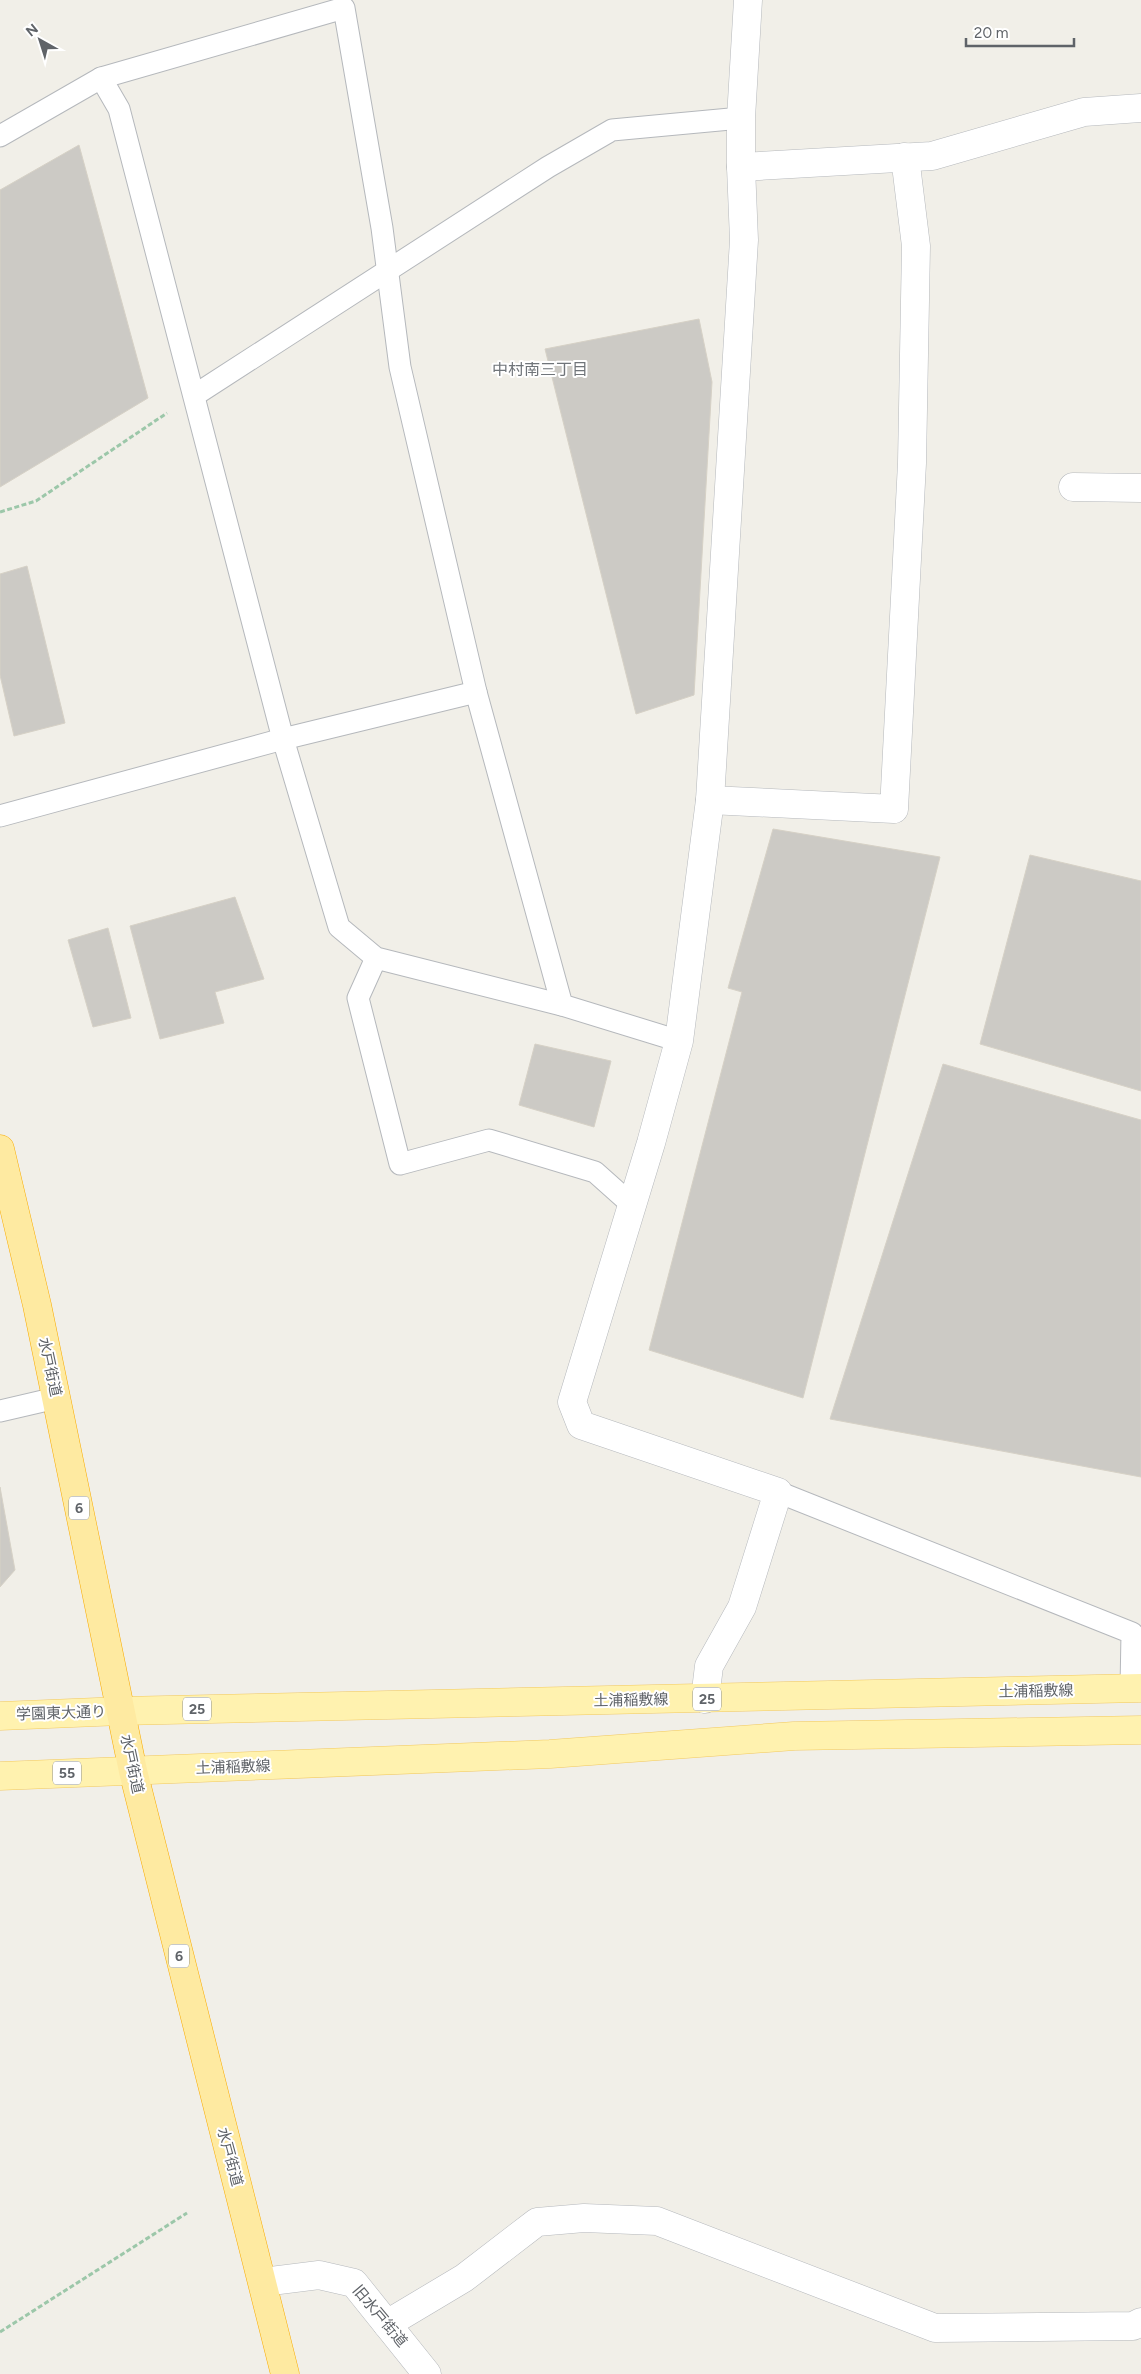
<svg xmlns="http://www.w3.org/2000/svg" width="1141" height="2374" font-family="Figtree,'Noto Sans JP',sans-serif">
<rect width="100%" height="100%" fill="#f1efe8"/>
<!-- building -->
<g fill="#cccac5" stroke="#d6d1c6">
<polygon points="79,145 148,398 0,487 0,190"/>
<polygon points="699,319 712,382 694,695 636,714 545,349"/>
<polygon points="27,566 65,723 14,736 0,675 0,574"/>
<polygon points="773,829 940,857 803,1398 649,1350 742,992 728,988"/>
<polygon points="1030,855 1141,881 1141,1091 980,1044"/>
<polygon points="235,897 264,979 215,992 224,1023 160,1039 130,926"/>
<polygon points="108,928 131,1018 93,1027 68,940"/>
<polygon points="535,1044 611,1061 594,1127 519,1105"/>
<polygon points="943,1064 1141,1120 1141,1477 830,1419"/>
<polygon points="0,1487 15,1570 0,1587"/>
</g>
<g fill="none" stroke-linecap="round" stroke-linejoin="round">
<!-- service casing -->
<g stroke="#b5b8bc" stroke-width="23">
<g id="service">
<polyline points="101,78 344,8 382,228 400,367 476,692 562,1005 679,1041"/>
<polyline points="0,136 101,78 119,109 283,739 339,927 376,958 562,1005"/>
<polyline points="195,395 548,167 612,130 741,118"/>
<polyline points="0,816 283,739 476,692"/>
<polyline points="376,958 358,998 400,1164 489,1140 595,1172 632,1205"/>
<polyline points="0,1411 56,1398"/>
<polyline points="778,1492 1132,1633 1131,1689"/>
</g>
</g>
<!-- minor casing -->
<g stroke="#b5b8bc" stroke-width="29">
<g id="minor">
<polyline points="741,167 741,118 748,0"/>
<polyline points="1073,487 1141,488"/>
<polyline points="710,800 894,809 912,463 916,246 905,157"/>
<polyline points="705,1699 709,1666 742,1607 778,1492 581,1425 572,1402 651,1143 679,1041 710,800 744,240 741,167 932,156 1084,112 1141,108"/>
<polyline points="387,2324 464,2278 537,2222 584,2218 657,2221 935,2328 1133,2326 1141,2322"/>
</g>
</g>
<!-- tertiary casing -->
<g stroke="#b5b8bc" stroke-width="29">
<polyline id="tertiary" points="263,2282 319,2275 354,2283 427,2374"/>
</g>
<!-- primary casing -->
<g stroke="#f2c960" stroke-width="29">
<g id="primary">
<polyline points="0,1716 121,1711 1141,1688"/>
<polyline points="0,1776 550,1754 794,1736 1141,1730"/>
</g>
</g>
<!-- trunk casing -->
<g stroke="#f9ab00" stroke-width="29">
<polyline id="trunk" points="0,1149 37,1305 133,1771 285,2374"/>
</g>
<!-- path -->
<g stroke="#9cc7a9" stroke-width="3" stroke-dasharray="5 2.5" stroke-linecap="butt">
<polyline points="0,512 36,501 167,413"/>
<polyline points="0,2332 187,2213"/>
</g>
<!-- service -->
<use href="#service" stroke="#fff" stroke-width="21"/>
<!-- minor -->
<use href="#minor" stroke="#fff" stroke-width="28"/>
<!-- tertiary -->
<use href="#tertiary" stroke="#fff" stroke-width="28"/>
<!-- primary -->
<use href="#primary" stroke="#fff2af" stroke-width="28"/>
<!-- trunk -->
<use href="#trunk" stroke="#feeaa1" stroke-width="28"/>
</g>
<g text-anchor="middle" stroke-width="4" stroke-linejoin="round" paint-order="stroke">
<!-- shield labels -->
<g fill="#fff" stroke="#8f9295" stroke-width="1">
<rect x="69" y="1496.5" width="20" height="23" rx="4"/>
<rect x="693" y="1687.5" width="28" height="23" rx="4"/>
<rect x="183" y="1697.5" width="28" height="23" rx="4"/>
<rect x="53" y="1761.5" width="28" height="23" rx="4"/>
<rect x="169" y="1944.5" width="20" height="23" rx="4"/>
</g>
<g font-size="14" font-weight="bold" fill="#5f6368">
<text x="79" y="1513">6</text>
<text x="707" y="1704">25</text>
<text x="197" y="1714">25</text>
<text x="67" y="1778">55</text>
<text x="179" y="1961">6</text>
</g>
<!-- street labels -->
<g font-size="15" fill="#5f6368" stroke="#fff">
<text transform="translate(50 1367) rotate(78)" y="5">水戸街道</text>
<text transform="translate(1036 1691) rotate(-1)" y="5">土浦稲敷線</text>
<text transform="translate(631 1700) rotate(-1)" y="5">土浦稲敷線</text>
<text transform="translate(61 1713) rotate(-2)" y="5">学園東大通り</text>
<text transform="translate(132 1764) rotate(78)" y="5">水戸街道</text>
<text transform="translate(233 1767) rotate(-2)" y="5">土浦稲敷線</text>
<text transform="translate(230 2157) rotate(75)" y="5">水戸街道</text>
<text transform="translate(380 2316) rotate(50)" y="5">旧水戸街道</text>
</g>
<!-- neighbourhood labels -->
<g font-size="16" fill="#70757a" stroke="#fff">
<text x="540" y="375">中村南三丁目</text>
</g>
</g>
<!-- north arrow -->
<g transform="translate(40 40) rotate(321)" stroke="#ffffff" stroke-width="4" paint-order="stroke">
<path d="M0-4L9 19L0 12L-9 19Z" fill="#5f6368"/>
<text y="-8" font-size="14" font-weight="bold" text-anchor="middle" fill="#5f6368">N</text>
</g>
<!-- scale -->
<path d="M966 38v8h108v-8" fill="none" stroke="#5f6368" stroke-width="2.5"/>
<text x="974" y="38" font-size="15" fill="#5f6368" stroke="#ffffff" stroke-width="4" paint-order="stroke">20 m</text>
</svg>
